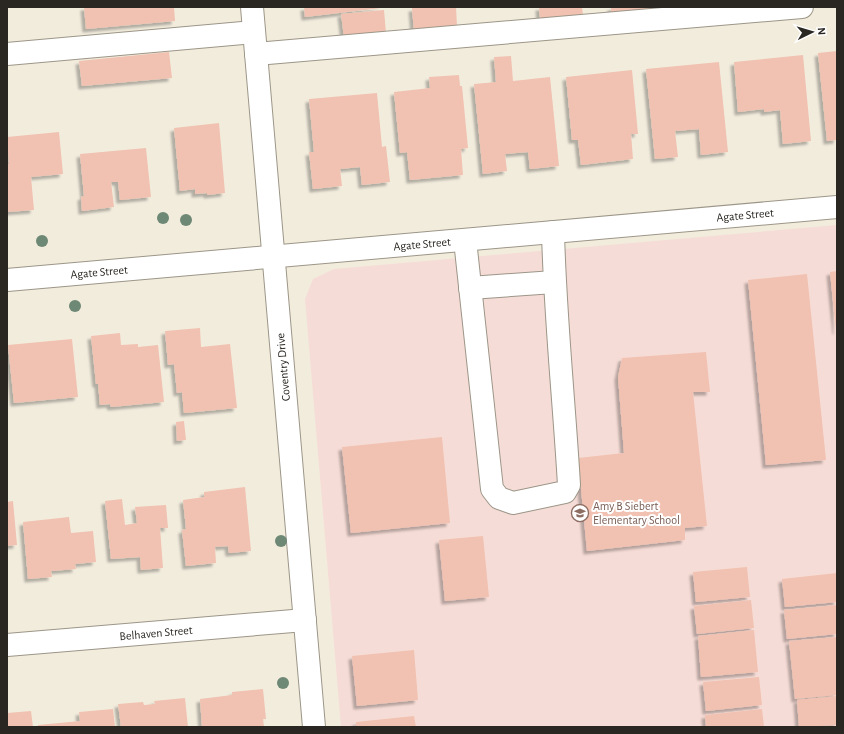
<svg xmlns="http://www.w3.org/2000/svg" width="844" height="734" font-family="'Alegreya Sans',sans-serif">
<defs>
<filter id="shadow"><feDropShadow dx="-3.5" dy="3.5" stdDeviation="1" flood-color="#0004"/></filter>
</defs>
<rect width="100%" height="100%" fill="#f2ecdd"/>
<!-- education -->
<polygon fill="#f6dcd6" points="837,225 837,727 341,727 305,299 313,279 334,269"/>
<!-- building -->
<g fill="#f1c2b1" filter="url(#shadow)">
<polygon points="84,7 174,7 175,21 86,29"/>
<polygon points="304,7 381,7 381,8 305,17"/>
<polygon points="456,7 457,26 414,31 412,8"/>
<polygon points="539,7 582,7 583,15 540,19"/>
<polygon points="611,7 653,7 653,9 611,13"/>
<polygon points="384,10 386,33 344,37 341,14"/>
<polygon points="837,51 837,140 827,141 818,53"/>
<polygon points="169,52 172,78 82,86 79,61"/>
<polygon points="803,55 811,141 783,144 780,110 764,112 764,109 738,112 734,62"/>
<polygon points="511,56 513,81 550,77 559,166 530,169 528,152 505,154 507,171 483,174 474,84 496,82 494,57"/>
<polygon points="719,62 728,152 701,155 699,129 675,131 678,157 655,159 646,69"/>
<polygon points="632,70 638,134 631,134 633,159 581,165 578,140 572,140 566,77"/>
<polygon points="459,75 460,86 462,86 468,148 461,149 463,175 410,180 407,152 400,153 394,92 430,88 429,77"/>
<polygon points="377,93 382,147 386,146 390,182 362,185 360,167 340,169 342,186 313,189 309,152 314,152 309,99"/>
<polygon points="219,123 225,193 207,195 207,193 195,194 195,189 180,191 174,128"/>
<polygon points="59,132 63,174 31,177 34,210 7,212 7,164 9,164 7,137"/>
<polygon points="146,148 151,197 120,200 118,182 111,182 114,207 82,211 81,197 84,196 80,154"/>
<polygon points="837,271 837,331 836,331 830,272"/>
<polygon points="807,274 826,460 766,465 748,280"/>
<polygon points="200,328 201,347 230,344 237,408 184,413 182,392 177,393 174,364 168,365 165,331"/>
<polygon points="120,333 121,345 138,344 138,347 158,345 164,402 111,407 110,404 100,405 98,384 96,384 91,336"/>
<polygon points="72,339 78,397 14,403 8,345"/>
<polygon points="706,352 710,392 693,392 707,526 685,528 685,540 587,551 578,458 624,453 618,377 622,358"/>
<polygon points="184,421 186,440 177,441 176,422"/>
<polygon points="442,437 450,523 351,533 342,447"/>
<polygon points="245,487 251,551 229,553 228,546 215,547 216,563 186,566 182,530 186,529 183,500 204,497 204,492"/>
<polygon points="122,499 125,525 137,523 135,507 166,505 168,528 160,528 163,568 141,570 140,557 111,559 105,501"/>
<polygon points="13,501 17,545 7,546 7,502"/>
<polygon points="69,517 71,533 93,531 96,562 75,564 76,569 51,571 52,577 28,579 23,522"/>
<polygon points="483,536 489,597 445,601 439,540"/>
<polygon points="747,567 750,597 696,602 693,572"/>
<polygon points="837,573 837,602 785,607 782,579"/>
<polygon points="751,600 754,628 697,634 694,606"/>
<polygon points="837,605 837,634 787,639 784,610"/>
<polygon points="754,630 758,672 701,677 698,636"/>
<polygon points="837,637 837,695 795,699 789,641"/>
<polygon points="414,650 418,700 357,706 352,656"/>
<polygon points="759,677 762,705 706,711 703,682"/>
<polygon points="263,689 266,719 263,719 264,727 202,727 200,699 232,695 232,692"/>
<polygon points="837,696 837,725 799,727 797,700"/>
<polygon points="185,698 188,727 121,727 118,704 143,702 144,705 155,704 154,701"/>
<polygon points="113,709 115,727 38,727 38,725 80,721 79,712"/>
<polygon points="762,709 764,727 706,727 705,715"/>
<polygon points="31,711 33,727 7,727 7,713"/>
<polygon points="414,716 416,727 356,727 356,722"/>
</g>
<g fill="none" stroke-linecap="round" stroke-linejoin="round">
<!-- minor casing -->
<g stroke="#9c9688" stroke-width="24">
<g id="minor">
<polyline points="252,7 314,727"/>
<polyline points="7,54 254,32"/>
<polyline points="256,54 802,7"/>
<path d="M465,240L492,489L499,498L513,503L565,492L569,485C564,400 555,316 553,232"/>
<polyline points="7,280 837,207"/>
<polyline points="470,288 554,282"/>
<polyline points="7,645 305,620"/>
</g>
</g>
<!-- minor -->
<use href="#minor" stroke="#fff" stroke-width="22"/>
</g>
<!-- trees -->
<g fill="#6d8874">
<circle cx="163" cy="218" r="6"/>
<circle cx="186" cy="220" r="6"/>
<circle cx="42" cy="241" r="6"/>
<circle cx="75" cy="306" r="6"/>
<circle cx="281" cy="541" r="6"/>
<circle cx="283" cy="683" r="6"/>
</g>
<!-- icons -->
<defs>
<g id="school-ring" transform="scale(0.9)"><circle r="9.5" fill="#fff" stroke="#8d6e63" stroke-width="1.5"/><path d="M0-5L7-2L0 1L-7-2ZM-4 1L0 2.5L4 1V4Q0 6-4 4Z" fill="#8d6e63"/></g>
</defs>
<g fill-rule="evenodd">
<use href="#school-ring" x="580" y="513"/>
</g>
<g text-anchor="middle" stroke-width="4" stroke-linejoin="round" paint-order="stroke">
<!-- street labels -->
<g font-size="12" fill="#2a2722" stroke="#fff">
<text transform="translate(745 215) rotate(-5)" y="4">Agate Street</text>
<text transform="translate(422 244) rotate(-5)" y="4">Agate Street</text>
<text transform="translate(99 272) rotate(-5)" y="4">Agate Street</text>
<text transform="translate(283 367) rotate(-95)" y="4">Coventry Drive</text>
<text transform="translate(156 633) rotate(-5)" y="4">Belhaven Street</text>
</g>
<!-- education labels -->
<g font-size="12" fill="#785e54" stroke="#fff" text-anchor="start">
<text x="593" y="510">Amy B Siebert<tspan x="593" dy="14">Elementary School</tspan></text>
</g>
</g>
<!-- border -->
<rect width="844" height="734" fill="none" stroke="#2a2722" stroke-width="16"/>
<!-- north arrow -->
<g transform="translate(812 32) rotate(85)" stroke="#ffffff" stroke-width="3" paint-order="stroke">
<path d="M0-3L7 15L0 10L-7 15Z" fill="#2a2722"/>
<text y="-6" font-size="11" font-weight="bold" text-anchor="middle" fill="#2a2722">N</text>
</g>
</svg>
